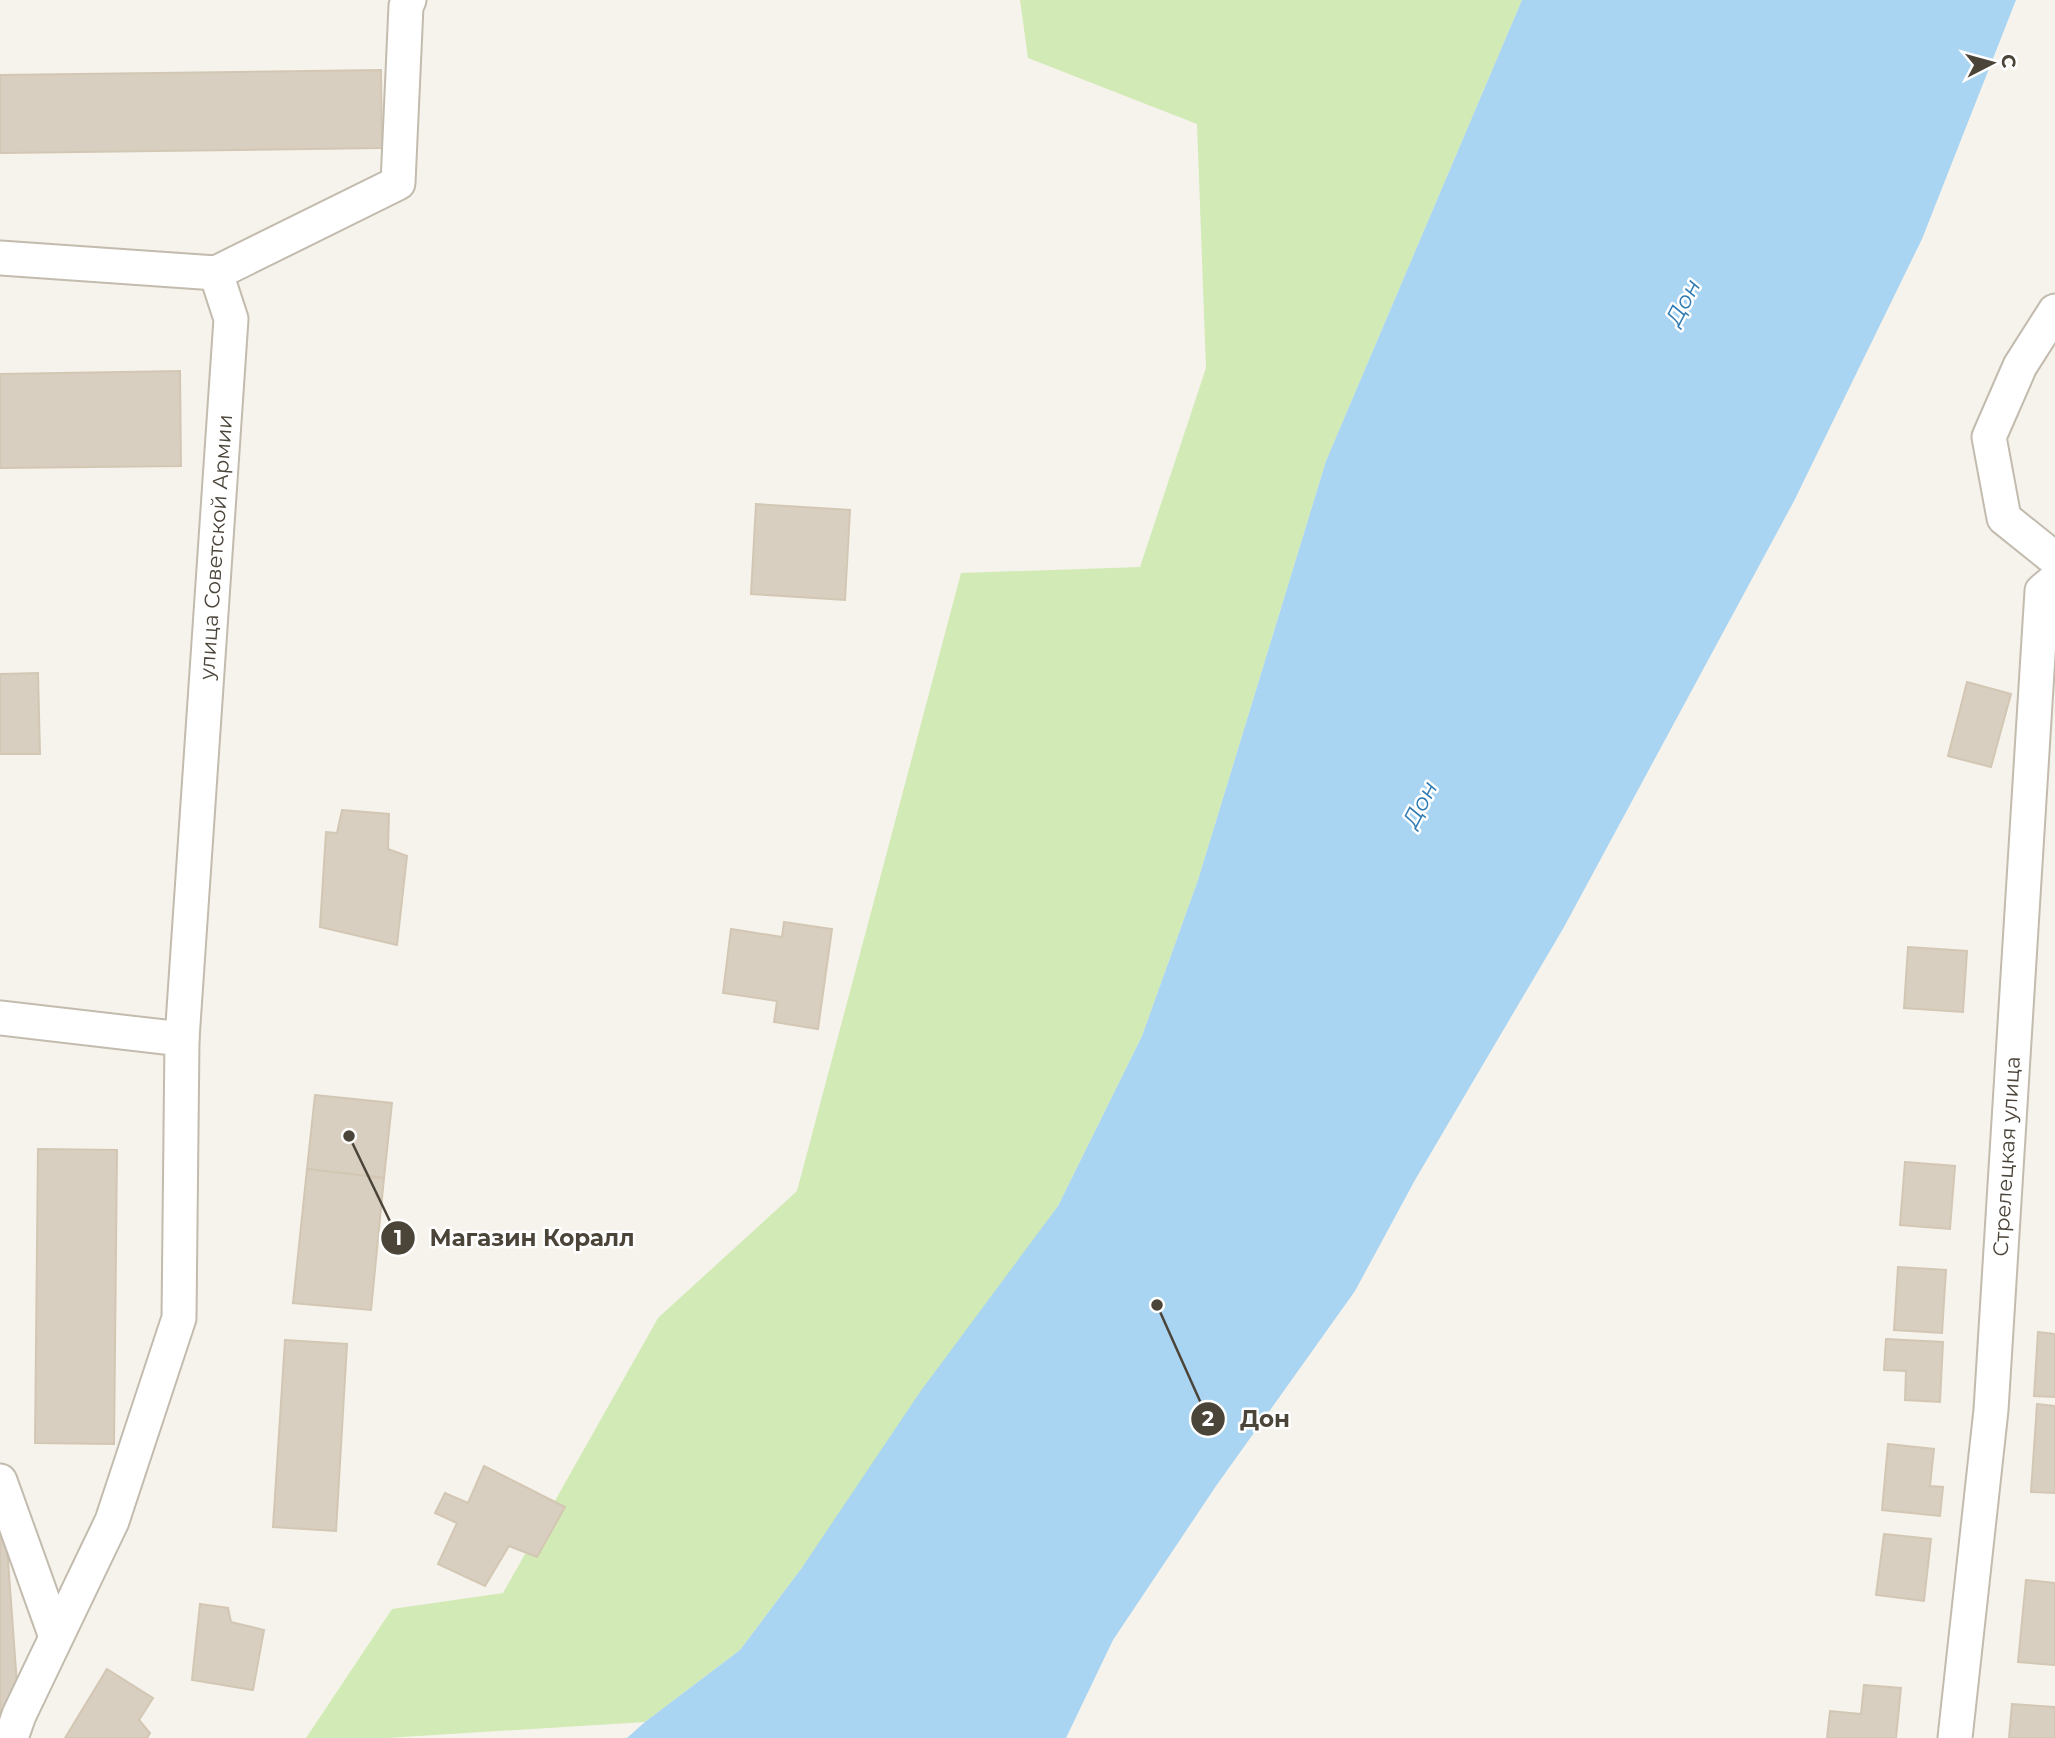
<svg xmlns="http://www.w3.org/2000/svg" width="2055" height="1738" font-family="Montserrat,sans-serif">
<rect width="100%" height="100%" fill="#f6f3ec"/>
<!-- green -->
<polygon fill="#d2eab5" points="1020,0 1522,0 1326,461 1198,880 1142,1036 1058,1206 801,1569 740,1650 645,1722 387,1738 306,1738 392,1609 503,1593 658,1318 797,1191 961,573 1140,567 1206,368 1197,124 1028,58"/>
<!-- water -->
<polygon fill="#a9d4f2" points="1522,0 2016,0 1922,239 1794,501 1564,927 1415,1180 1355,1291 1216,1486 1113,1640 1066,1738 627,1738 645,1722 740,1650 801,1569 920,1392 1058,1206 1142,1036 1198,880 1326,461"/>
<!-- building -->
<g fill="#d8cfc1" stroke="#d3c7b4" stroke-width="2">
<polygon points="381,70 382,148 0,153 0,75"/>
<polygon points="180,371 181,466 0,468 0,374"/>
<polygon points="756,504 850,510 845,600 751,594"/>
<polygon points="38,673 40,754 0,754 0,674"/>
<polygon points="1967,682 2011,694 1991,767 1948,756"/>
<polygon points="342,810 389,814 388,849 407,856 397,945 320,927 326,832 337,833"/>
<polygon points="784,922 832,929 818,1029 774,1022 777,1001 723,993 731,929 782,937"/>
<polygon points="1908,947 1967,951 1963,1012 1904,1008"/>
<polygon points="315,1095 392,1103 384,1178 307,1169"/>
<polygon points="38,1149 117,1150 114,1444 35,1443"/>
<polygon points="1905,1162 1955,1166 1950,1229 1900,1225"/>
<polygon points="307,1169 384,1178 371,1310 293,1303"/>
<polygon points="1898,1267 1946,1270 1942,1333 1894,1330"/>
<polygon points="2038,1332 2055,1334 2055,1397 2034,1396"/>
<polygon points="1886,1339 1943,1342 1940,1402 1905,1400 1906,1371 1884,1370"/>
<polygon points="285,1340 347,1344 336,1531 273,1527"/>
<polygon points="2037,1404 2055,1406 2055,1493 2031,1492"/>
<polygon points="1888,1444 1934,1449 1930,1486 1943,1487 1940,1516 1882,1510"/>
<polygon points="484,1466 565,1507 537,1557 509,1546 485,1586 438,1564 457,1523 435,1513 445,1493 468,1503"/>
<polygon points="0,1505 4,1505 18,1698 0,1738"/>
<polygon points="1884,1534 1931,1539 1924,1601 1876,1595"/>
<polygon points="2026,1580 2055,1583 2055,1665 2018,1662"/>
<polygon points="200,1604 228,1608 231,1622 264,1630 253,1690 192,1680"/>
<polygon points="107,1669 153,1698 139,1720 150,1733 147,1738 65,1738"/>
<polygon points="1864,1685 1901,1688 1896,1738 1827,1738 1830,1711 1861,1714"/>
<polygon points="2012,1704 2055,1707 2055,1738 2009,1738"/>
</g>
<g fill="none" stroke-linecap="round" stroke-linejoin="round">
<!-- minor casing -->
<g stroke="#c2bbae" stroke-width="37">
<g id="minor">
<polyline points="0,258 216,273 231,319 182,1039"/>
<polyline points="216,273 398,183 406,6 409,0"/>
<polyline points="2055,311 2020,366 1989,437 2004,518 2055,559"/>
<polyline points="0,1018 182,1039 179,1318 112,1521 19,1715 11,1738"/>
<polyline points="0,1481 56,1637"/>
<path id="s1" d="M1955,1738L1991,1410L2042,591L2055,580"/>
</g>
</g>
<!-- minor -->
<use href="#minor" stroke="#fff" stroke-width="33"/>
</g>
<g text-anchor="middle" stroke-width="5" stroke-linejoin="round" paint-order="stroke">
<!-- street labels -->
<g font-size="21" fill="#4b4439" stroke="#fff">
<text transform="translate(216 547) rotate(-86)" y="7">улица Советской Армии</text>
<text dy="7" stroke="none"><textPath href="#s1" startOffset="584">Стрелецкая улица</textPath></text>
</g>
<!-- water labels -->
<g font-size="23" font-style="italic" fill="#2e7ab2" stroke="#fff">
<text transform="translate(1683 302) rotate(-62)" y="8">Дон</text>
<text transform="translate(1420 804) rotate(-62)" y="8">Дон</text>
</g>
</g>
<!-- callouts -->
<path fill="none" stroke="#4b4439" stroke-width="2.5" d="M349 1136L398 1238M1157 1305L1208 1419"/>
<g fill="#4b4439" stroke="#fff" stroke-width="2.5">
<circle cx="349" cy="1136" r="7"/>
<circle cx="1157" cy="1305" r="7"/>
<circle cx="398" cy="1238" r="18"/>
<circle cx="1208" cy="1419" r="18"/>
</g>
<g font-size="21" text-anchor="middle" font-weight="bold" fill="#fff">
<text x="398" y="1245">1</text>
<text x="1208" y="1426">2</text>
</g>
<g font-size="23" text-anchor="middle" font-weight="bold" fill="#4b4439" stroke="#fff" stroke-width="5" stroke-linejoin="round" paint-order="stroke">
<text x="532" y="1246">Магазин Коралл</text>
<text x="1265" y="1427">Дон</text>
</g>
<!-- north arrow -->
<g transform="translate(1992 63) rotate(84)" stroke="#ffffff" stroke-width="5" paint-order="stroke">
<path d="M0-5L12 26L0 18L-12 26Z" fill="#4b4439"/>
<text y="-10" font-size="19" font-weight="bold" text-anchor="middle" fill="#4b4439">С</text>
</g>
</svg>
